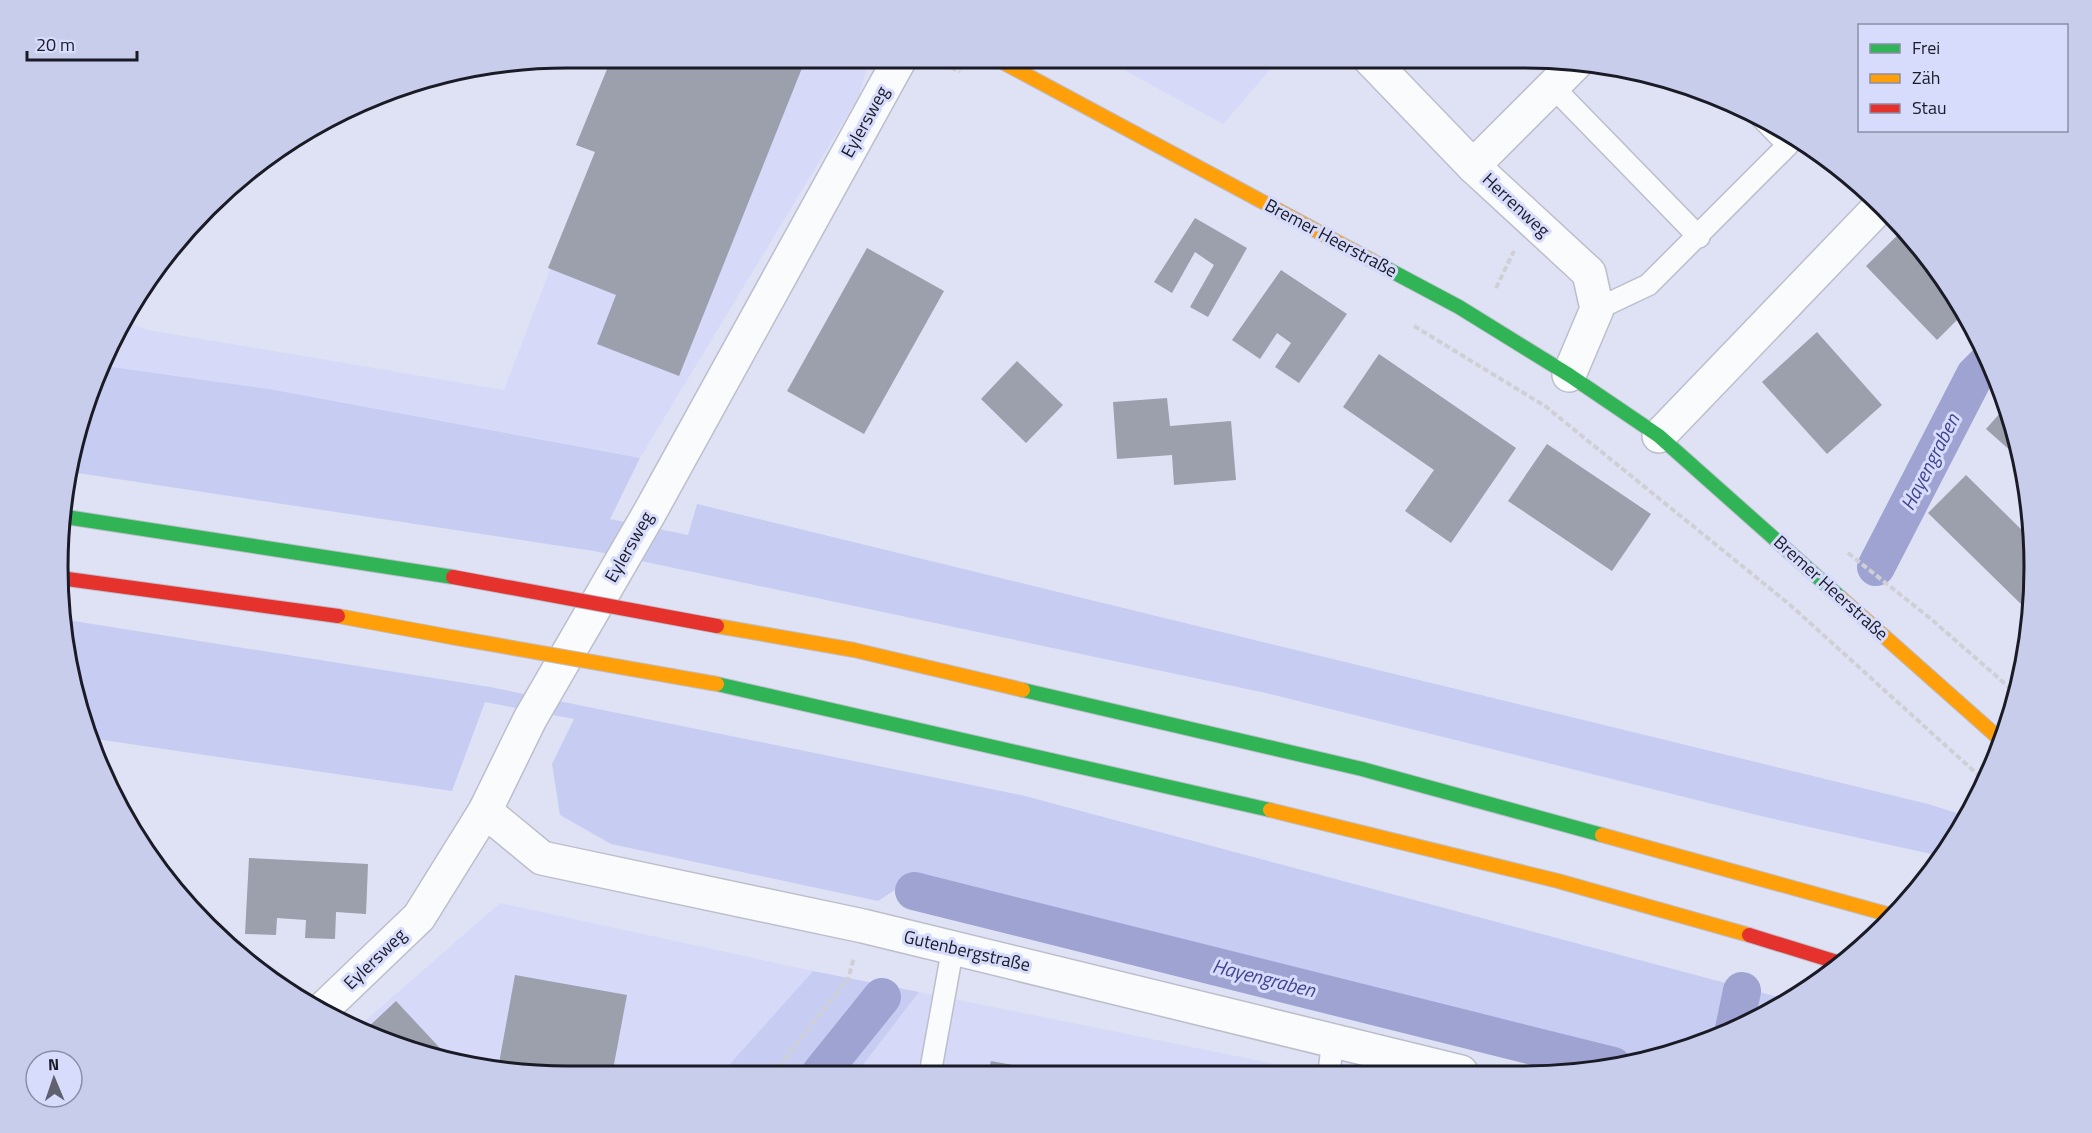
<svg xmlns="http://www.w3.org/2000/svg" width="2092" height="1133" font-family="'Titillium Web',sans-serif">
<rect width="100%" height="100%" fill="#dfe2f4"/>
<!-- built -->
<g fill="#d6daf8">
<polygon points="612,57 862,57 867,67 859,96 640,458 269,389 106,366 126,321 148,330 504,390 595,152 576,145"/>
<polygon points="1102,58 1280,58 1223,124"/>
<polygon points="500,903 813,971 721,1074 534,1075 434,1059 356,1029"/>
<polygon points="919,992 1316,1072 856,1074"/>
</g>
<!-- green -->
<g fill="#c7ccf3">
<polygon points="105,366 269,389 640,458 610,519 688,535 697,504 1928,804 1966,816 1940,856 1765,817 1266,693 594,551 71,472 74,435"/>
<polygon points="61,619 490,687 1021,795 1786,999 1720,1037 1627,1062 913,878 878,901 611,844 560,815 552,764 574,719 485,702 452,791 89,738 74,698"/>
<polygon points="813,971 919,992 856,1074 721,1074"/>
</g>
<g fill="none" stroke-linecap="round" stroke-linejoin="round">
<!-- canal -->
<g stroke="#9ea3d2" stroke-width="38">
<polyline points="1876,567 1975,375 1989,361"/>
<polyline points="914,891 1613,1066"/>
<polyline points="1734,1029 1742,991"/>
<polyline points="820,1074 882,997"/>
</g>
</g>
<!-- building -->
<g fill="#9c9fac">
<polygon points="612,57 806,58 679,376 597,344 616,295 548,268 595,152 576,145"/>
<polygon points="1238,58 1260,58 1253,68"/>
<polygon points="1195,218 1247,248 1208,317 1190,307 1214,265 1195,252 1172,293 1154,282"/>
<polygon points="1905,228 1966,311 1937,340 1866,266"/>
<polygon points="867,248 944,291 864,434 787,391"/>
<polygon points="1281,270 1347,314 1299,383 1275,367 1291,343 1277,333 1260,359 1232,340"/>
<polygon points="1817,332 1882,405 1827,454 1762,382"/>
<polygon points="1379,354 1516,448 1451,543 1405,511 1434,470 1343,407"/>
<polygon points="1017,361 1063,405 1026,443 981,399"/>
<polygon points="1167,398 1170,426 1231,421 1236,480 1174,485 1172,455 1117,459 1113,402"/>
<polygon points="2008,404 2022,461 1986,429"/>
<polygon points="1547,444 1651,514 1612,571 1508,501"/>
<polygon points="1966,475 2032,540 2034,600 2026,609 1928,513"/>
<polygon points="249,858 368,864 366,914 336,912 335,939 305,938 306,920 277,918 276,935 245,934"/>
<polygon points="515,975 627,995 612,1075 534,1075 498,1069"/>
<polygon points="396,1001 452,1061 434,1059 363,1032"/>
<polygon points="991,1061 1051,1072 1051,1073 988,1073"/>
</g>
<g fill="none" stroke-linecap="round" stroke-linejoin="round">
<!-- lane casing -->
<g stroke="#bcbecc" stroke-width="24">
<g id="lane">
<polyline points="1553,87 1699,237"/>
<polyline points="1597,309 1648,285 1788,145 1757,113"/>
<polyline points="1329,1072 1333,1039"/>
<polyline points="930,1074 953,947"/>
</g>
</g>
<!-- street casing -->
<g stroke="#bcbecc" stroke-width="36">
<g id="street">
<polyline points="1369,58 1473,166 1589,273 1597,309 1569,375"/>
<polyline points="1473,166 1578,61"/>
<polyline points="1659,436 1881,205"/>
<polyline points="485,811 542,858 863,926 1461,1072"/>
<polyline points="322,1010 419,917 485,811 530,719 650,512 901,57"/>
</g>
</g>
<!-- fast casing -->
<g stroke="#bcbecc" stroke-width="16">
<g id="fast">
<polyline points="1382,266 1459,307 1569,375 1659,436 1841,598"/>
<polyline points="66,517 453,577"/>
<polyline points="717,684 1270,810"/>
<polyline points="1023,690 1362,769 1602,835"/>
</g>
</g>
<!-- slow casing -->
<g stroke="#bcbecc" stroke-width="16">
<g id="slow">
<polyline points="993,57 1382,266"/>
<polyline points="1841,598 2002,741"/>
<polyline points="338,616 451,637"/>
<polyline points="717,626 854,650 1023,690"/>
<polyline points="1270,810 1558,881 1749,935"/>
<polyline points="1602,835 1894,916"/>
</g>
</g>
<!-- jam casing -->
<g stroke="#bcbecc" stroke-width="16">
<g id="jam">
<polyline points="60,578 338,616"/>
<polyline points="1749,935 1843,964"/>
</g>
</g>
<!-- path -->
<g stroke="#cfd0d5" stroke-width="4" stroke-dasharray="6 3" stroke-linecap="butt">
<polyline points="935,59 960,72"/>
<polyline points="1496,288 1514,251"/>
<polyline points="1414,326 1545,406 1789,604 1986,782"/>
<polyline points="1848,553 1931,619 2018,695"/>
<polyline points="773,1074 848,979 854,958"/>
</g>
<!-- lane -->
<use href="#lane" stroke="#fafbfd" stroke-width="21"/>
<!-- street -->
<use href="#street" stroke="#fafbfd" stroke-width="33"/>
<!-- fast -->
<use href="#fast" stroke="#30b455" stroke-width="14"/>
<!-- slow -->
<use href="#slow" stroke="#ff9f0a" stroke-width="14"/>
<!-- jam -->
<use href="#jam" stroke="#e5322d" stroke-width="14"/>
<!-- slow-bridge casing -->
<g stroke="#bcbecc" stroke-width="16" stroke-linecap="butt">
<polyline id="slow-bridge" points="451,637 717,684"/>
</g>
<!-- jam-bridge casing -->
<g stroke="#bcbecc" stroke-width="16" stroke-linecap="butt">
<polyline id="jam-bridge" points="453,577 717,626"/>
</g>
<!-- slow-bridge -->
<use href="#slow-bridge" stroke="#ff9f0a" stroke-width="14"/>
<!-- jam-bridge -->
<use href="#jam-bridge" stroke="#e5322d" stroke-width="14"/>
</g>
<g text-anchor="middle" stroke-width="6" stroke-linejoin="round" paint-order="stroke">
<!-- street labels -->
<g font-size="18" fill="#1a1b26" stroke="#d7dcfc">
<text transform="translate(865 122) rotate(-61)" y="6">Eylersweg</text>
<text transform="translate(1516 205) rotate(43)" y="6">Herrenweg</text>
<text transform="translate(1331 238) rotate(28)" y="6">Bremer Heerstraße</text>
<text transform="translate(629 547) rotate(-60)" y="6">Eylersweg</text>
<text transform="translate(1831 588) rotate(42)" y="6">Bremer Heerstraße</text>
<text transform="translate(967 951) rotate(13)" y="6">Gutenbergstraße</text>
<text transform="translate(375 959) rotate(-44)" y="6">Eylersweg</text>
</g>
<!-- water labels -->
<g font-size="20" font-style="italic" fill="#43458f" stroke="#d7dcfc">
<text transform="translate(1930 462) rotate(-63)" y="7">Hayengraben</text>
<text transform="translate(1264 978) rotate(14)" y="7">Hayengraben</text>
</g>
</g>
<!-- crop -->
<path d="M0 0H2092V1133H0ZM567 68H1525A499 499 0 0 1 2024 567V567A499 499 0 0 1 1525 1066H567A499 499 0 0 1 68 567V567A499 499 0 0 1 567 68Z" fill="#c8cdeb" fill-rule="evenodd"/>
<path fill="none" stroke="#1a1b26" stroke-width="3" d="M567 68H1525A499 499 0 0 1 2024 567V567A499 499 0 0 1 1525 1066H567A499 499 0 0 1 68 567V567A499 499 0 0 1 567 68Z"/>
<!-- legend -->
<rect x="1858" y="24" width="210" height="108" fill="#d7dcfc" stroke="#8b8fa6" stroke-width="1.5"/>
<rect x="1870" y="44" width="30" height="9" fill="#30b455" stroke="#8b8fa6" stroke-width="1.5"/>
<text x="1912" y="54" font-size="18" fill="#1a1b26">Frei</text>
<rect x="1870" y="74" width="30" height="9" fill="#ff9f0a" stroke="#8b8fa6" stroke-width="1.5"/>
<text x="1912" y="84" font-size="18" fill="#1a1b26">Zäh</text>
<rect x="1870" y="104" width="30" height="9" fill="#e5322d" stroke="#8b8fa6" stroke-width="1.5"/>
<text x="1912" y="114" font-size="18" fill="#1a1b26">Stau</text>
<!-- north arrow -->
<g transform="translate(54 1079) rotate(358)"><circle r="28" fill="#d7dcfc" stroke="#8b8fa6" stroke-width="1.5"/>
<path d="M0-4.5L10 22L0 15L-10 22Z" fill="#5f616e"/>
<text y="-9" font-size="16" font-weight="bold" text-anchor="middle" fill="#1a1b26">N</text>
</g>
<!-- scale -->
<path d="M27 51v9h110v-9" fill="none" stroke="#1a1b26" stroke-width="3"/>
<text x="36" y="51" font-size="18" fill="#1a1b26" stroke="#d7dcfc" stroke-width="4.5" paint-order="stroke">20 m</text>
</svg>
